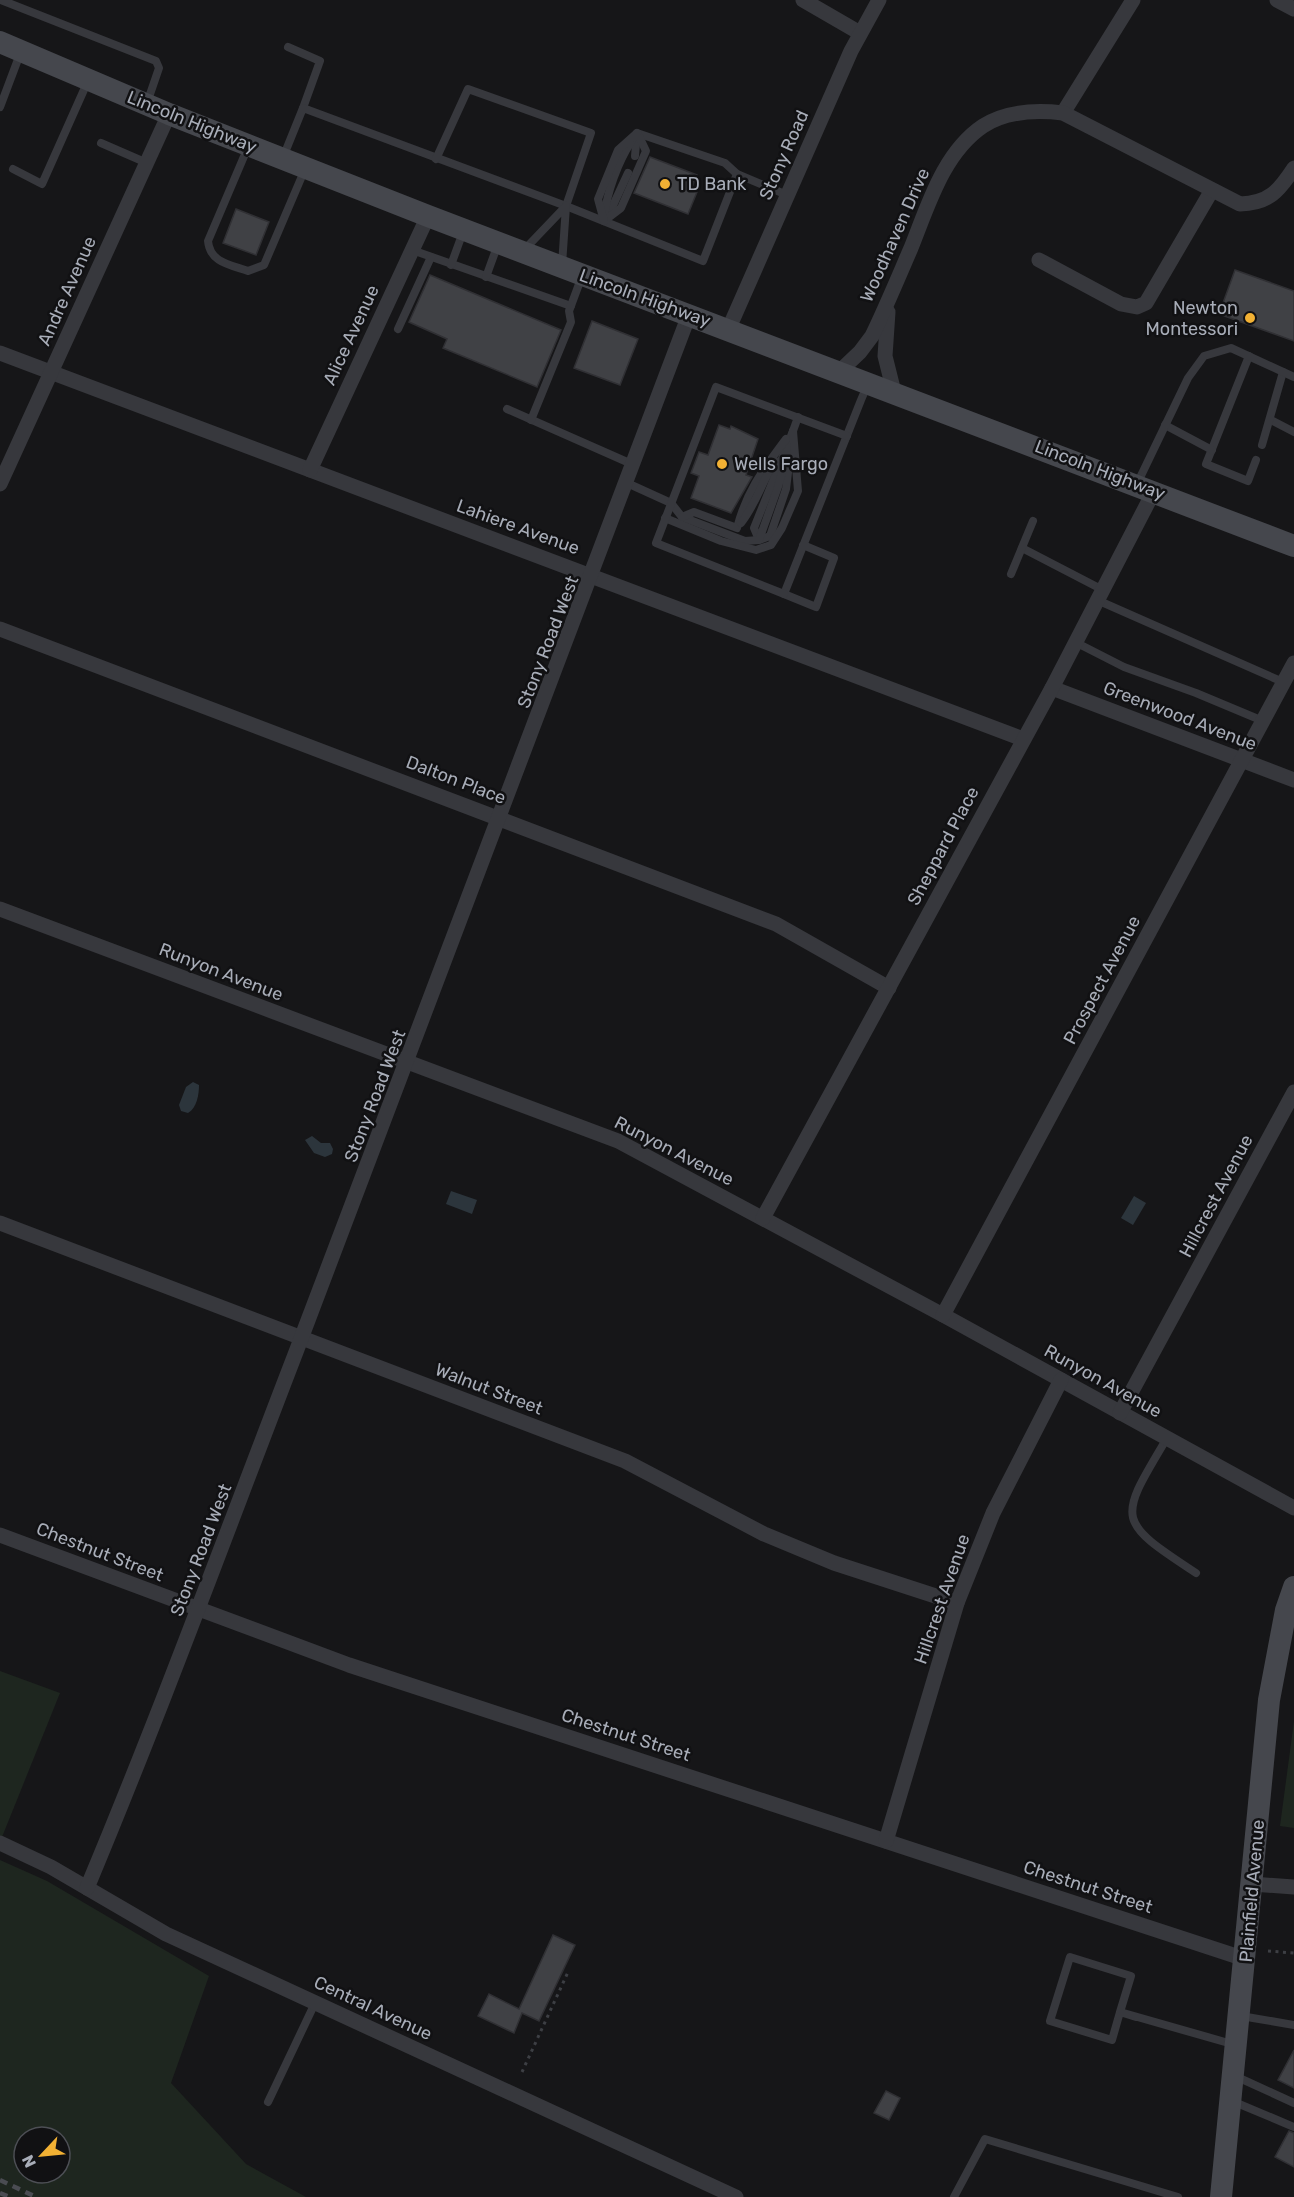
<svg xmlns="http://www.w3.org/2000/svg" width="1294" height="2197" font-family="Rubik,sans-serif">
<rect width="100%" height="100%" fill="#161618"/>
<!-- green -->
<g fill="#1e261f" fill-rule="evenodd">
<polygon points="0,1671 60,1693 0,1842"/>
<polygon points="1294,1721 1294,1828 1280,1826"/>
<path d="M0,1860L47,1881L209,1976L171,2083L246,2164L306,2197H0ZM24,2137H60V2173H24Z"/>
</g>
<!-- water -->
<g fill="#2c353c">
<path d="M193,1082L199,1085C199,1094 197,1108 188,1113L181,1111L179,1105L186,1087Z"/>
<polygon points="312,1136 321,1143 330,1143 333,1149 332,1154 325,1157 314,1153 305,1140"/>
<polygon points="451,1191 477,1200 472,1214 446,1204"/>
<polygon points="1134,1196 1146,1203 1133,1225 1121,1218"/>
</g>
<!-- building -->
<g fill="#404145" stroke="#303034" stroke-width="1.5">
<polygon points="650,157 697,175 691,190 697,192 688,214 634,193"/>
<polygon points="236,209 269,222 256,255 223,243"/>
<polygon points="1235,270 1294,291 1294,341 1219,314"/>
<polygon points="430,275 561,330 537,387 443,348 447,339 409,322"/>
<polygon points="592,321 638,339 620,385 574,368"/>
<polygon points="719,425 730,429 731,426 758,439 746,475 752,477 731,513 691,498 699,476 691,473 699,452 708,455"/>
<polygon points="553,1935 575,1945 539,2021 522,2013 514,2033 478,2016 489,1994 519,2009"/>
<polygon points="1294,2050 1294,2088 1278,2080"/>
<polygon points="886,2091 900,2098 889,2120 874,2113"/>
<polygon points="1289,2131 1294,2133 1294,2167 1275,2157"/>
</g>
<g fill="none" stroke-linecap="round" stroke-linejoin="round">
<!-- path -->
<g stroke="#3d3f44" stroke-width="3" stroke-dasharray="3 4.5" stroke-linecap="butt">
<polyline points="1268,1951 1294,1953"/>
<polyline points="522,2072 569,1970"/>
</g>
<!-- service -->
<g stroke="#37383d" stroke-width="8">
<polyline points="1,0 156,61 159,68 147,103"/>
<polyline points="288,47 320,61 303,108"/>
<polyline points="0,107 20,54"/>
<polyline points="101,143 147,163"/>
<path d="M248,147L208,241C210,263 231,265 248,271L264,265L305,169"/>
<polyline points="284,155 303,108 566,206 703,261 737,174 787,195"/>
<polyline points="635,156 637,133 725,163 737,174"/>
<polyline points="436,159 468,89 591,133 566,206"/>
<polyline points="13,169 42,184 87,83"/>
<polyline points="609,214 628,173"/>
<path d="M604,217C607,192 618,162 631,142"/>
<polyline points="604,221 621,208 646,151 638,134"/>
<polyline points="604,221 598,199 618,150 637,133"/>
<polyline points="412,250 571,306"/>
<polyline points="524,250 566,206 562,265"/>
<polyline points="451,265 463,232"/>
<polyline points="486,277 498,244"/>
<polyline points="398,329 431,257"/>
<polyline points="1249,356 1206,464 1248,481 1256,460"/>
<polyline points="507,409 634,465"/>
<polyline points="531,420 571,322 569,311 582,276"/>
<polyline points="1271,420 1294,432"/>
<polyline points="1165,425 1212,450"/>
<polygon points="793,431 786,489 770,536 759,540 754,528"/>
<polyline points="1262,445 1283,372"/>
<polyline points="627,483 671,503 682,517 745,541 759,540 778,487 793,431"/>
<polyline points="1137,484 1188,378 1204,356 1231,348 1294,377"/>
<path d="M682,517L694,512L737,528C747,490 763,470 786,439"/>
<polyline points="665,518 721,541 756,550 771,545 782,528 798,491 793,431 798,417"/>
<path d="M741,523C756,504 762,482 775,461"/>
<polyline points="803,545 834,558 816,607 784,594 861,400 867,386"/>
<polyline points="1022,548 1103,590"/>
<polyline points="1011,574 1033,521"/>
<polyline points="784,594 656,543 716,387 847,436"/>
<polyline points="1097,600 1283,682"/>
<polyline points="1075,642 1124,667 1196,693 1263,721"/>
<path d="M1167,1438C1118,1520 1115,1520 1196,1573"/>
<polyline points="1241,2016 1294,2025"/>
<polyline points="1136,2017 1120,2012 1112,2040 1050,2021 1070,1957 1131,1976 1120,2012 1232,2044"/>
<polyline points="1235,2076 1294,2103"/>
<polyline points="1232,2101 1294,2127"/>
<polyline points="268,2102 315,2003"/>
<polyline points="954,2197 985,2139 1178,2197"/>
</g>
<!-- minor -->
<g stroke="#37383d" stroke-width="15">
<polyline points="803,0 860,33"/>
<polyline points="1277,0 1294,9"/>
<polyline points="1063,113 1133,0"/>
<polyline points="1039,260 1121,304 1137,307 1146,303 1212,190"/>
<polyline points="888,312 885,356 894,392"/>
<polyline points="729,328 851,51 879,0"/>
<polyline points="0,353 1023,739"/>
<path d="M840,371L860,352L872,336C886,307 898,278 911,248C928,206 943,153 983,126C1006,111 1037,110 1063,113L1240,204C1269,203 1279,191 1294,168"/>
<polyline points="310,470 428,216"/>
<polyline points="0,484 169,114"/>
<polyline points="0,629 776,924 889,988"/>
<polyline points="1052,688 1294,780"/>
<polyline points="0,909 618,1141 943,1315 1294,1508"/>
<polyline points="763,1218 1052,688 1154,491"/>
<polyline points="0,1223 625,1461 764,1534 834,1563 957,1603"/>
<polyline points="943,1315 1294,663"/>
<polyline points="1120,1413 1294,1092"/>
<polyline points="0,1535 349,1665 1245,1959"/>
<polyline points="886,1841 957,1603 993,1513 1061,1380"/>
<polyline points="0,1843 51,1867 166,1934 736,2197"/>
<polyline points="1252,1884 1294,1887"/>
<path d="M87,1888C161,1711 227,1531 296,1352C429,1006 561,661 689,315"/>
</g>
<!-- secondary -->
<g stroke="#45474d" stroke-width="22">
<polyline points="0,42 169,114 428,216 1294,546"/>
<polyline points="1221,2197 1269,1700 1286,1610 1294,1587"/>
</g>
<!-- rail -->
<g stroke="#4a4c52" stroke-width="4.5" stroke-dasharray="8 6" stroke-linecap="butt">
<polyline points="0,2180 36,2197"/>
<polyline points="0,2193 10,2197"/>
</g>
</g>
<!-- markers -->
<g fill="#f2b134" stroke="#111113" stroke-width="2">
<circle cx="665" cy="184" r="6"/>
<circle cx="1250" cy="318" r="6"/>
<circle cx="722" cy="464" r="6"/>
</g>
<g text-anchor="middle" stroke-width="5" stroke-linejoin="round" paint-order="stroke">
<!-- street labels -->
<g font-size="18" fill="#a8adb8" stroke="#111113">
<text transform="translate(192 122) rotate(22)" y="6">Lincoln Highway</text>
<text transform="translate(784 155) rotate(-66)" y="6">Stony Road</text>
<text transform="translate(895 235) rotate(-66)" y="6">Woodhaven Drive</text>
<text transform="translate(67 291) rotate(-66)" y="6">Andre Avenue</text>
<text transform="translate(645 298) rotate(20)" y="6">Lincoln Highway</text>
<text transform="translate(351 335) rotate(-65)" y="6">Alice Avenue</text>
<text transform="translate(1100 470) rotate(21)" y="6">Lincoln Highway</text>
<text transform="translate(518 527) rotate(20)" y="6">Lahiere Avenue</text>
<text transform="translate(548 642) rotate(-69)" y="6">Stony Road West</text>
<text transform="translate(1180 716) rotate(21)" y="6">Greenwood Avenue</text>
<text transform="translate(456 780) rotate(21)" y="6">Dalton Place</text>
<text transform="translate(943 846) rotate(-62)" y="6">Sheppard Place</text>
<text transform="translate(221 972) rotate(21)" y="6">Runyon Avenue</text>
<text transform="translate(1102 980) rotate(-62)" y="6">Prospect Avenue</text>
<text transform="translate(375 1096) rotate(-69)" y="6">Stony Road West</text>
<text transform="translate(674 1151) rotate(27)" y="6">Runyon Avenue</text>
<text transform="translate(1216 1196) rotate(-62)" y="6">Hillcrest Avenue</text>
<text transform="translate(1103 1381) rotate(29)" y="6">Runyon Avenue</text>
<text transform="translate(489 1389) rotate(21)" y="6">Walnut Street</text>
<text transform="translate(201 1550) rotate(-69)" y="6">Stony Road West</text>
<text transform="translate(100 1552) rotate(21)" y="6">Chestnut Street</text>
<text transform="translate(942 1599) rotate(-71)" y="6">Hillcrest Avenue</text>
<text transform="translate(626 1735) rotate(18)" y="6">Chestnut Street</text>
<text transform="translate(1088 1887) rotate(18)" y="6">Chestnut Street</text>
<text transform="translate(1252 1891) rotate(-85)" y="6">Plainfield Avenue</text>
<text transform="translate(373 2008) rotate(25)" y="6">Central Avenue</text>
</g>
<!-- poi labels -->
<g font-size="18" fill="#a8adb8" stroke="#111113" text-anchor="start">
<text x="677" y="190">TD Bank</text>
<text x="1238" y="314" text-anchor="end">Newton<tspan x="1238" dy="21">Montessori</tspan></text>
<text x="734" y="470">Wells Fargo</text>
</g>
</g>
<!-- north arrow -->
<g transform="translate(42 2155) rotate(244)"><circle r="28" fill="#111113" stroke="#4d4f55" stroke-width="1.5"/>
<path d="M0-4.5L10 22L0 15L-10 22Z" fill="#f2b134"/>
<text y="-9" font-size="16" font-weight="bold" text-anchor="middle" fill="#a8adb8">N</text>
</g>
</svg>
